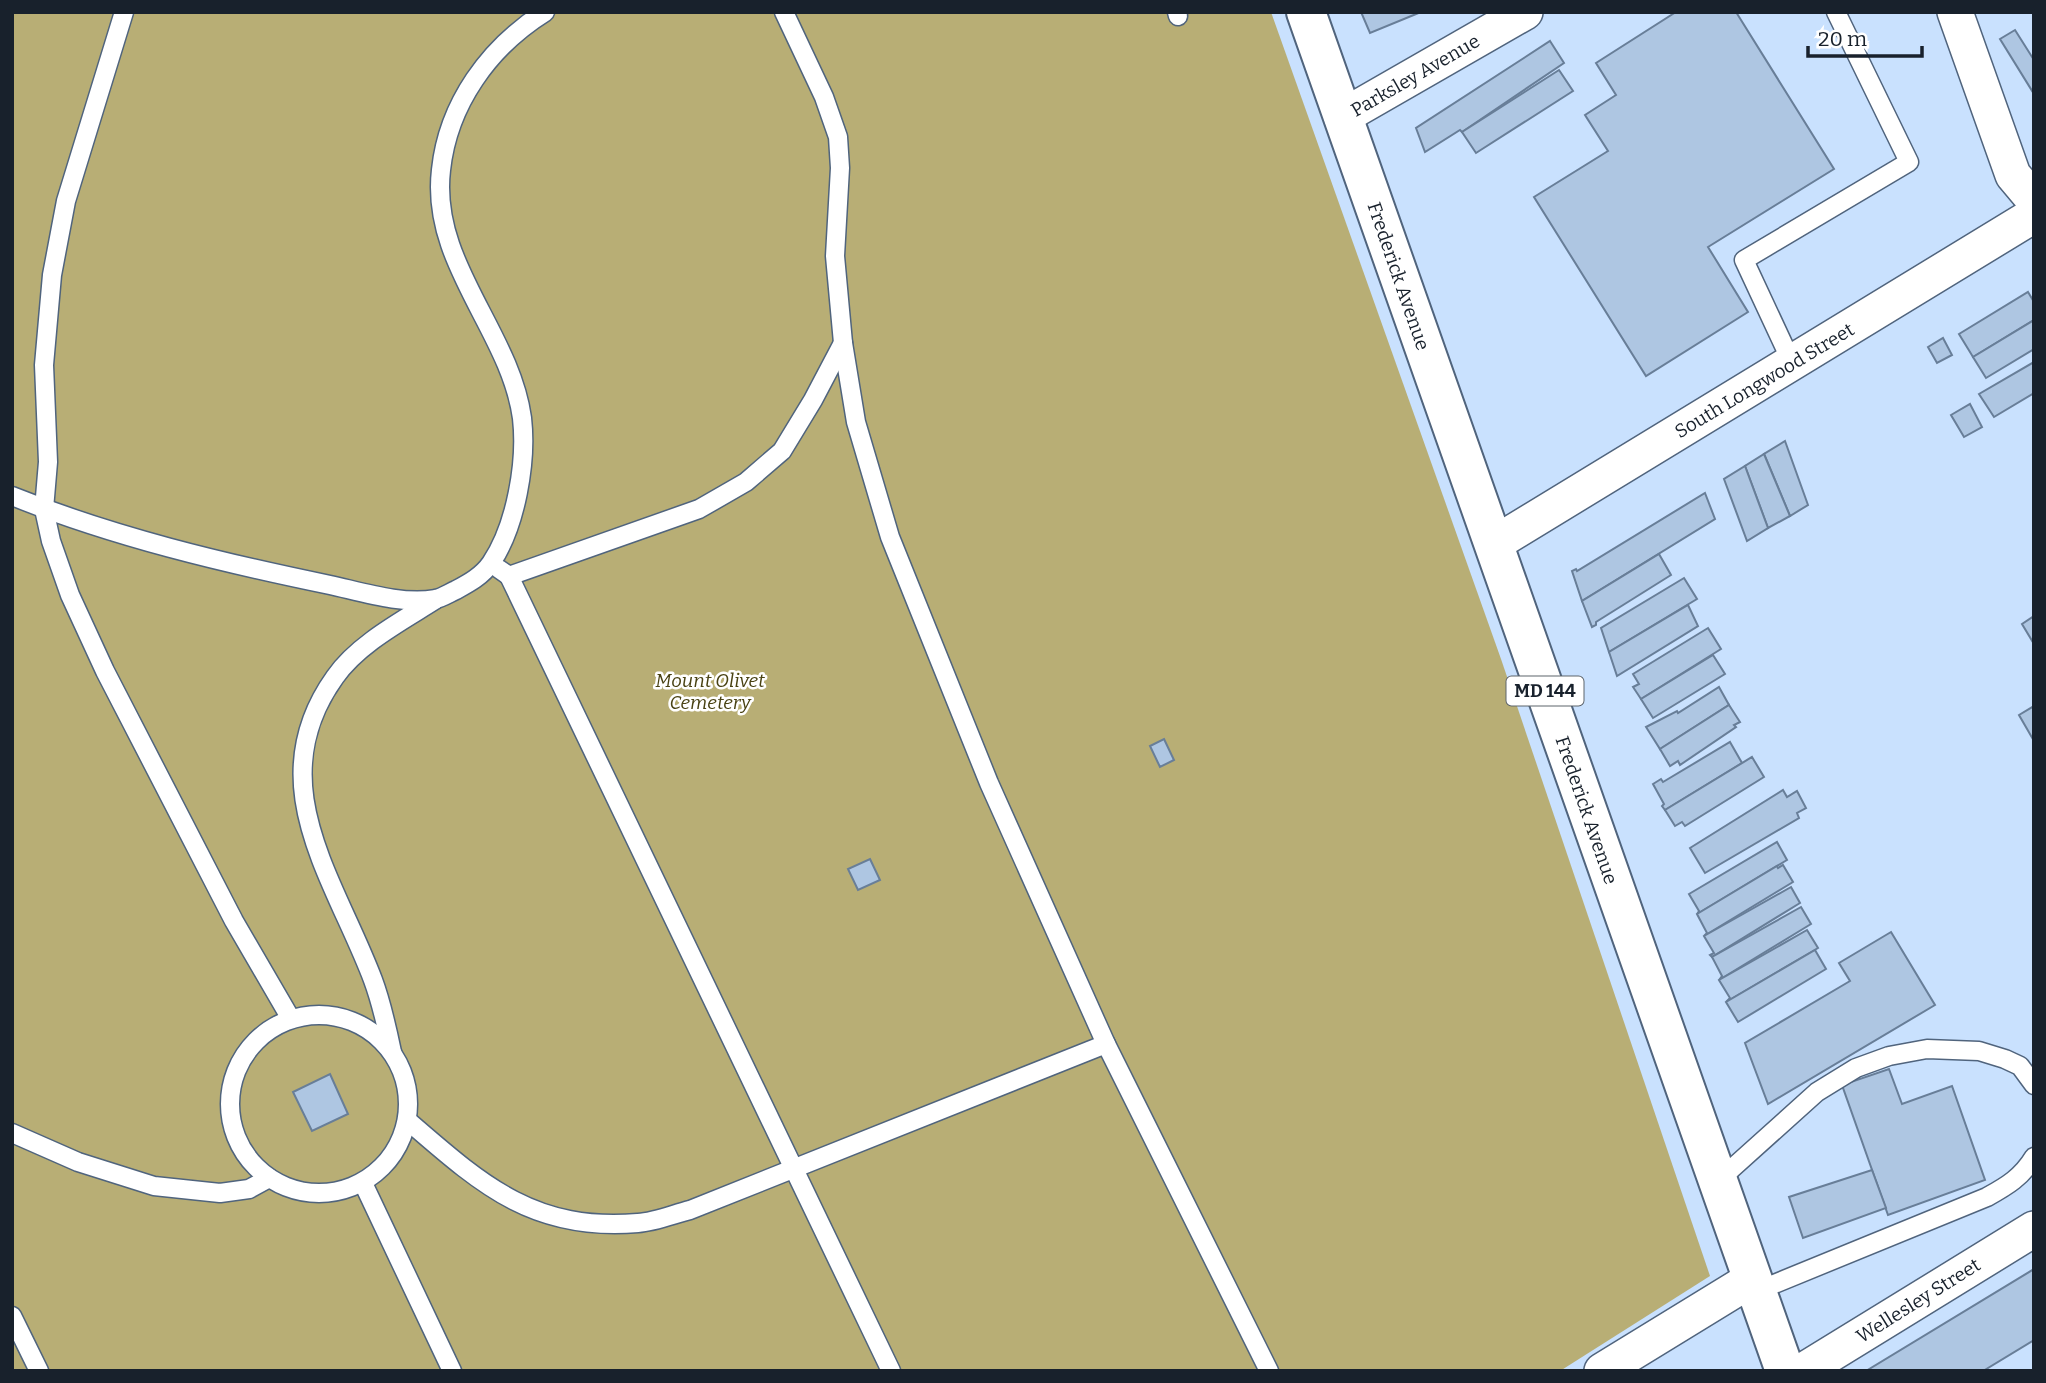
<svg xmlns="http://www.w3.org/2000/svg" width="2046" height="1383" font-family="Bitter,serif">
<rect width="100%" height="100%" fill="#c9e1fe"/>
<!-- green -->
<polygon fill="#b8ae75" points="12,12 1271,12 1501,659 1710,1276 1560,1371 12,1371"/>
<!-- building -->
<g fill="#aec6e2" stroke="#687e98" stroke-width="2">
<polygon points="1361,12 1421,12 1370,33"/>
<polygon points="1676,12 1736,12 1834,169 1708,247 1748,312 1646,376 1534,197 1608,151 1585,115 1616,95 1596,63"/>
<polygon points="2015,30 2034,60 2034,94 2000,39"/>
<polygon points="1550,41 1564,63 1462,132 1460,130 1425,152 1416,128"/>
<polygon points="1559,70 1573,91 1476,153 1462,132"/>
<polygon points="2028,292 2034,302 2034,320 1973,357 1959,334"/>
<polygon points="2034,320 2034,349 1986,378 1973,357"/>
<polygon points="1943,338 1952,355 1937,363 1928,347"/>
<polygon points="2034,362 2034,393 1994,417 1979,394"/>
<polygon points="1970,404 1982,427 1964,437 1951,415"/>
<polygon points="1785,441 1808,505 1790,516 1764,454"/>
<polygon points="1764,454 1790,516 1768,528 1745,466"/>
<polygon points="1745,466 1768,528 1747,541 1724,479"/>
<polygon points="1705,493 1715,519 1582,601 1572,571 1576,569 1577,571"/>
<polygon points="1659,554 1671,575 1596,622 1596,625 1592,627 1582,601"/>
<polygon points="1684,578 1697,599 1609,652 1601,628"/>
<polygon points="1688,605 1698,626 1617,676 1609,652"/>
<polygon points="2034,616 2034,644 2022,624"/>
<polygon points="1708,628 1721,649 1641,699 1633,687 1639,684 1633,674"/>
<polygon points="1713,655 1725,674 1653,718 1641,699"/>
<polygon points="1719,687 1729,705 1660,749 1646,727 1677,711 1678,713"/>
<polygon points="1729,705 1740,722 1734,725 1736,727 1680,765 1678,761 1670,766 1660,749"/>
<polygon points="2034,706 2034,741 2019,715"/>
<polygon points="1164,739 1174,760 1160,767 1150,746"/>
<polygon points="1730,742 1742,763 1665,810 1662,806 1664,804 1653,784 1661,779 1663,782"/>
<polygon points="1752,757 1764,777 1685,826 1682,822 1675,826 1665,810"/>
<polygon points="1783,790 1787,797 1797,791 1806,808 1797,813 1799,818 1705,873 1690,848"/>
<polygon points="1777,842 1787,860 1697,914 1699,911 1689,894"/>
<polygon points="870,859 880,880 858,890 848,869"/>
<polygon points="1783,865 1793,882 1704,936 1707,933 1697,914 1777,866 1778,868"/>
<polygon points="1791,887 1800,903 1712,957 1710,955 1714,953 1704,936"/>
<polygon points="1801,907 1811,924 1719,980 1722,976 1712,957"/>
<polygon points="1807,930 1818,948 1726,1002 1730,998 1719,980"/>
<polygon points="1891,932 1935,1005 1768,1104 1745,1043 1850,981 1839,963"/>
<polygon points="1815,950 1826,969 1738,1022 1726,1002"/>
<polygon points="1889,1069 1902,1104 1952,1086 1985,1180 1888,1215 1842,1085"/>
<polygon points="330,1074 348,1114 312,1131 293,1092"/>
<polygon points="1872,1170 1886,1208 1803,1238 1789,1197"/>
<polygon points="2034,1269 2034,1340 1983,1371 1866,1371"/>
</g>
<g fill="none" stroke-linecap="round" stroke-linejoin="round">
<!-- service casing -->
<g stroke="#50647d" stroke-width="21">
<g id="service">
<polyline points="124,12 66,201 52,275 44,365 48,462 44,509 51,541 70,595 105,671 234,921 291,1019"/>
<polyline points="784,12 824,97 838,137 840,168 835,256 843,343 856,422 890,537 989,783 1106,1044 1269,1371"/>
<polyline points="1177,12 1178,16"/>
<polyline points="1792,363 1744,260 1909,162 1836,12"/>
<path d="M12,496C114,537 223,563 330,585C362,592 403,605 435,599C442,598 449,593 456,590C469,583 482,576 491,563C516,526 527,462 522,418C510,331 430,263 441,170C448,104 489,47 545,12"/>
<polyline points="499,569 509,576 699,509 746,482 782,451 813,400 843,343"/>
<polyline points="509,576 891,1371"/>
<circle cx="319" cy="1104" r="89"/>
<path d="M392,1052C387,1028 382,1004 373,980C335,879 259,783 335,677C358,644 402,621 435,600"/>
<path d="M407,1120C481,1184 533,1232 638,1223C655,1222 674,1214 690,1210L1106,1044"/>
<polyline points="12,1133 78,1162 154,1186 220,1193 249,1189 269,1178"/>
<polyline points="1718,1181 1817,1092 1856,1068 1889,1056 1927,1049 1979,1051 2005,1059 2020,1066 2034,1085"/>
<polyline points="363,1183 452,1371"/>
<path d="M1757,1291L1987,1197C2007,1186 2022,1177 2034,1157"/>
<polyline points="12,1316 39,1371"/>
</g>
</g>
<!-- minor casing -->
<g stroke="#50647d" stroke-width="38">
<g id="minor">
<polyline points="1955,12 2013,175 2034,200"/>
<polyline points="1342,117 1525,12"/>
<polyline points="1494,544 2034,215"/>
<polyline points="1602,1371 1752,1279"/>
<polyline points="1803,1371 2034,1229"/>
</g>
</g>
<!-- primary casing -->
<g stroke="#50647d" stroke-width="42">
<polyline id="primary" points="1306,12 1785,1371"/>
</g>
<!-- service -->
<use href="#service" stroke="#fff" stroke-width="18"/>
<!-- minor -->
<use href="#minor" stroke="#fff" stroke-width="35"/>
<!-- primary -->
<use href="#primary" stroke="#fff" stroke-width="38"/>
</g>
<g text-anchor="middle" stroke-width="5" stroke-linejoin="round" paint-order="stroke">
<!-- shield labels -->
<rect fill="#fff" stroke="#5d646b" stroke-width="2" x="1506.5" y="676.5" width="77" height="29" rx="5"/>
<g font-size="18" font-weight="bold" fill="#18212c">
<text x="1545" y="697">MD 144</text>
</g>
<!-- street labels -->
<g font-size="19" fill="#18212c" stroke="#fff">
<text transform="translate(1415 75) rotate(-30)" y="7">Parksley Avenue</text>
<text transform="translate(1399 276) rotate(71)" y="7">Frederick Avenue</text>
<text transform="translate(1764 380) rotate(-31)" y="7">South Longwood Street</text>
<text transform="translate(1587 810) rotate(71)" y="7">Frederick Avenue</text>
<text transform="translate(1918 1300) rotate(-32)" y="7">Wellesley Street</text>
</g>
<!-- park labels -->
<g font-size="19" font-style="italic" fill="#494213" stroke="#fff">
<text x="710" y="687">Mount Olivet<tspan x="710" dy="22">Cemetery</tspan></text>
</g>
</g>
<!-- border -->
<rect width="2046" height="1383" fill="none" stroke="#18212c" stroke-width="28"/>
<!-- scale -->
<path d="M1808 46v10h114v-10" fill="none" stroke="#18212c" stroke-width="3.5"/>
<text x="1818" y="46" font-size="21" fill="#18212c" stroke="#ffffff" stroke-width="5" paint-order="stroke">20 m</text>
</svg>
